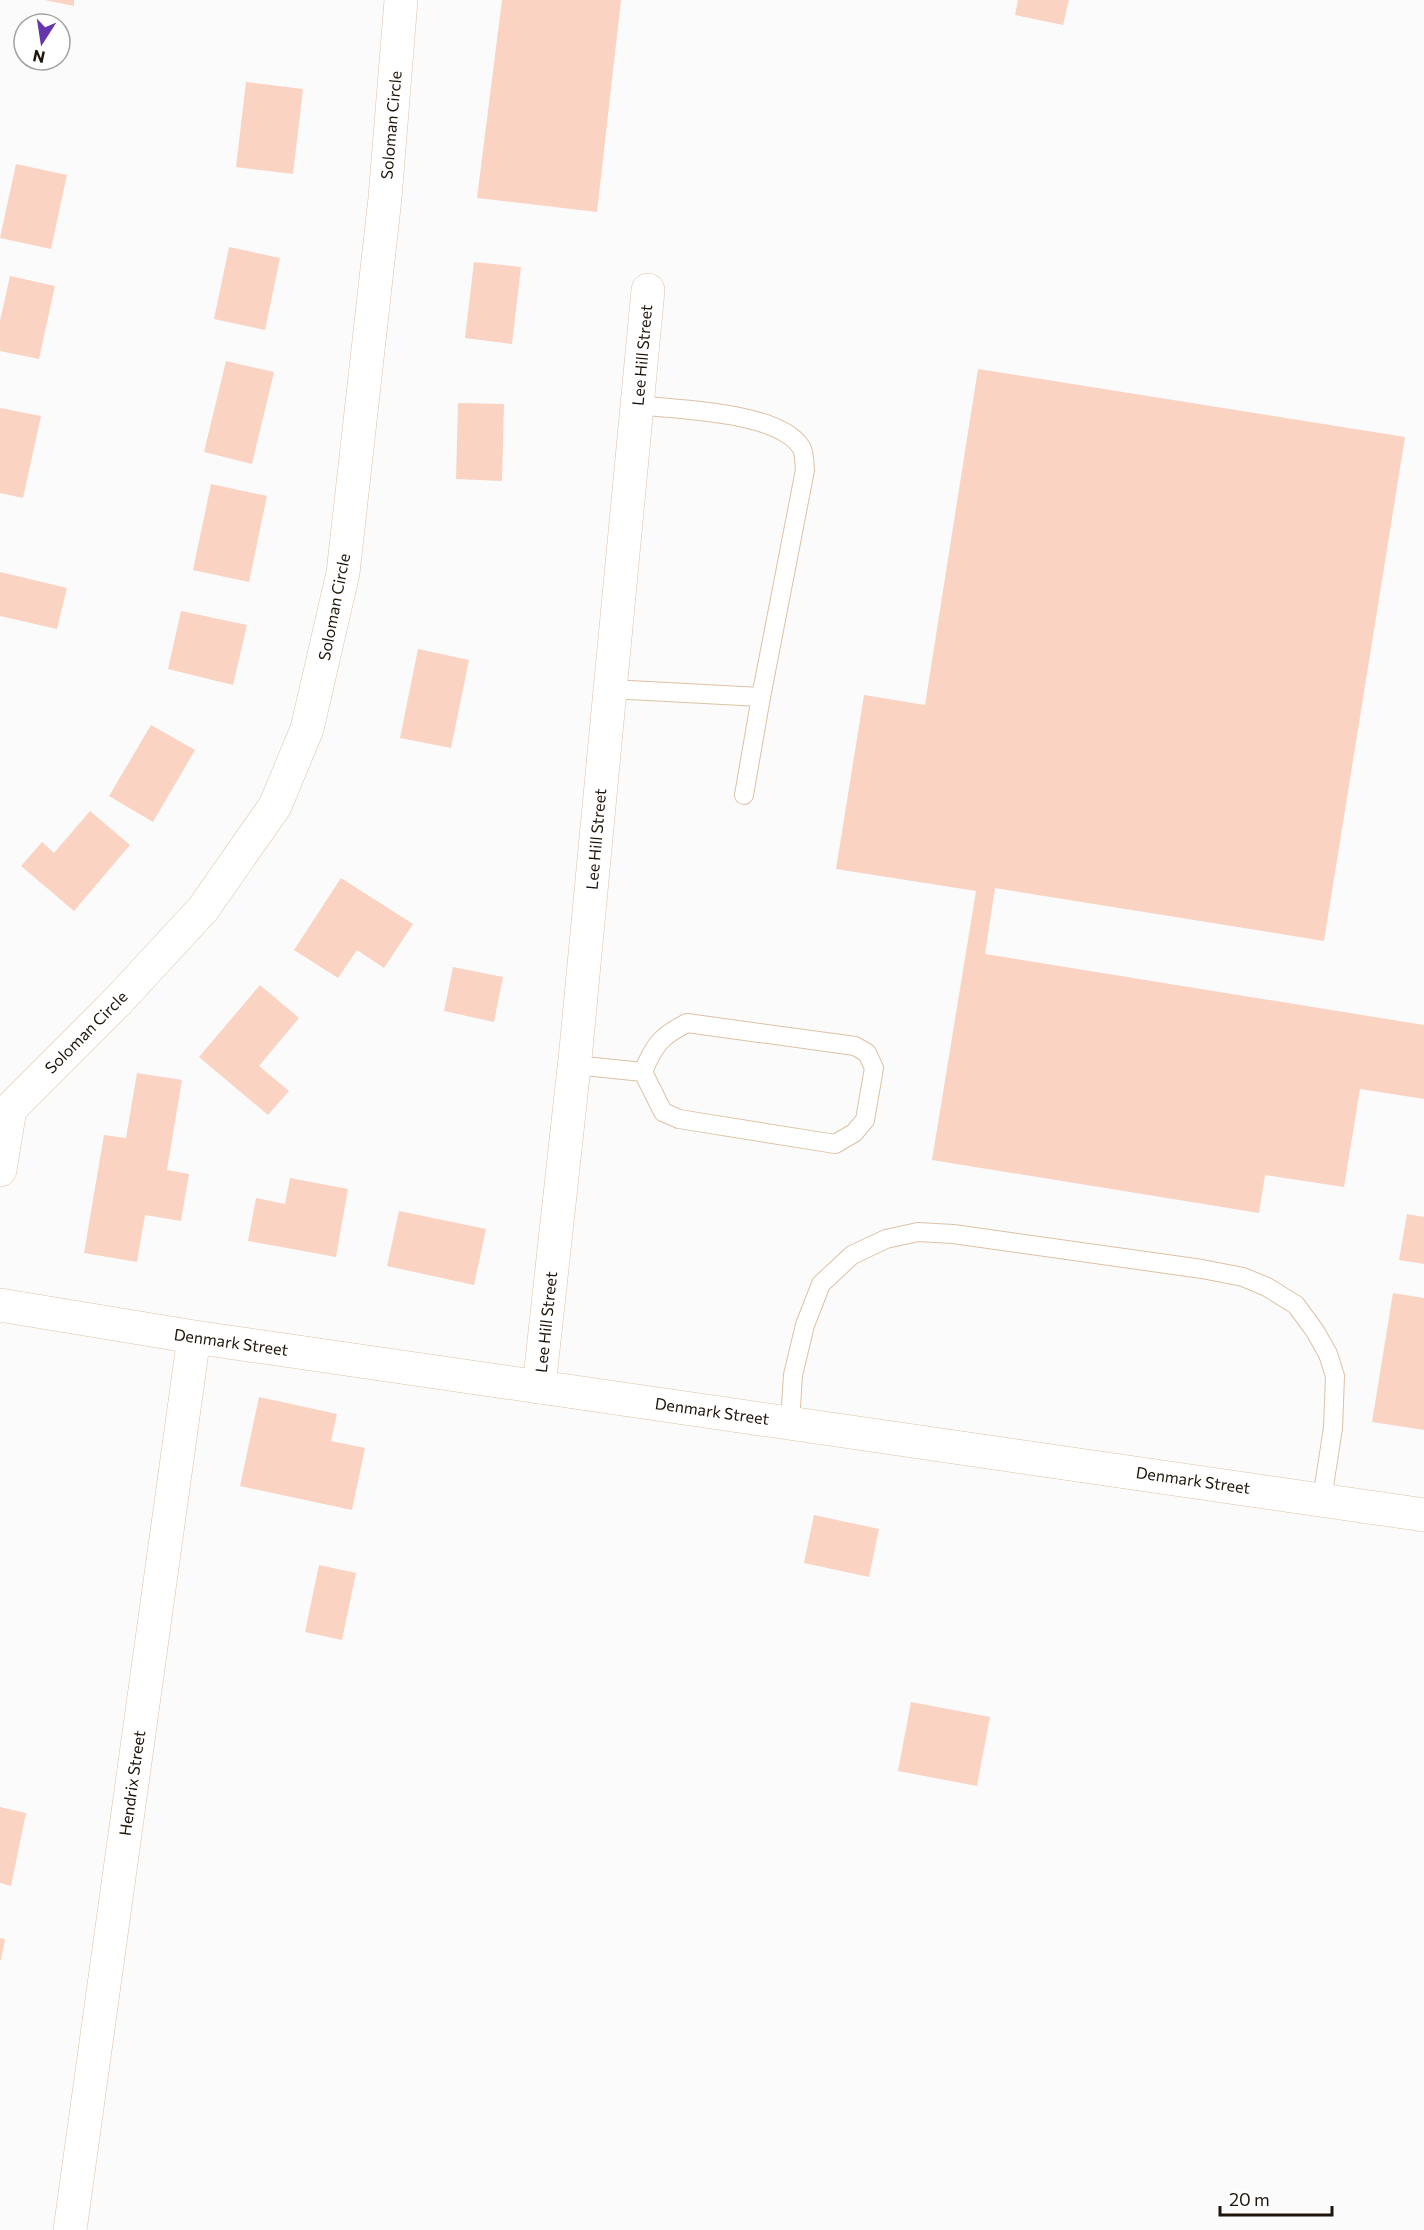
<svg xmlns="http://www.w3.org/2000/svg" width="1424" height="2230" font-family="Commissioner,sans-serif">
<rect width="100%" height="100%" fill="#fbfbfb"/>
<!-- building -->
<g fill="#fad3c3">
<polygon points="45,0 74,0 74,6"/>
<polygon points="502,0 621,0 597,212 477,198"/>
<polygon points="1018,0 1069,0 1063,25 1015,15"/>
<polygon points="246,82 303,89 293,174 236,167"/>
<polygon points="16,164 67,175 51,249 0,238"/>
<polygon points="229,247 280,258 265,330 214,319"/>
<polygon points="474,262 521,267 512,344 465,338"/>
<polygon points="10,276 55,286 39,359 0,351 0,321"/>
<polygon points="226,361 274,372 252,464 204,452"/>
<polygon points="978,369 1405,437 1324,941 995,888 985,954 1424,1025 1424,1099 1360,1089 1344,1187 1265,1175 1259,1213 932,1160 976,891 836,869 864,695 925,705"/>
<polygon points="458,403 504,404 502,481 456,479"/>
<polygon points="0,408 41,416 23,498 0,493"/>
<polygon points="211,484 267,496 249,582 193,570"/>
<polygon points="0,572 67,588 57,629 0,616"/>
<polygon points="181,611 247,625 233,685 168,669"/>
<polygon points="418,649 469,660 451,748 400,738"/>
<polygon points="151,725 195,750 153,822 109,796"/>
<polygon points="90,811 130,845 74,911 21,866 42,842 54,853"/>
<polygon points="341,878 413,924 384,968 357,950 338,978 294,950"/>
<polygon points="453,967 503,977 494,1022 444,1011"/>
<polygon points="260,985 299,1018 259,1066 289,1091 268,1115 199,1057"/>
<polygon points="137,1073 182,1080 167,1170 189,1174 181,1221 145,1215 137,1262 84,1253 104,1135 126,1138"/>
<polygon points="290,1178 348,1189 336,1257 248,1241 256,1198 285,1204"/>
<polygon points="399,1211 486,1229 474,1285 387,1266"/>
<polygon points="1407,1214 1424,1217 1424,1264 1399,1260"/>
<polygon points="1393,1293 1424,1298 1424,1430 1372,1422"/>
<polygon points="259,1397 337,1414 331,1441 365,1448 352,1510 240,1486"/>
<polygon points="814,1515 879,1529 869,1577 804,1563"/>
<polygon points="319,1565 356,1573 342,1640 305,1632"/>
<polygon points="911,1702 990,1717 977,1786 898,1771"/>
<polygon points="0,1807 26,1813 11,1886 0,1883"/>
<polygon points="0,1938 5,1939 1,1960 0,1960"/>
</g>
<g fill="none" stroke-linecap="round" stroke-linejoin="round">
<!-- lane casing -->
<g stroke="#dcc2a4" stroke-width="20">
<g id="lane">
<path d="M610,689L761,697L805,470C804,464 805,453 801,447C778,411 677,410 637,405"/>
<polyline points="744,795 761,697"/>
<path d="M574,1065L643,1072L663,1112L679,1119L835,1144L854,1133L865,1120L874,1068L867,1053L855,1046L687,1023C661,1036 654,1045 643,1072"/>
<polyline points="790,1422 793,1375 805,1325 821,1284 852,1255 886,1239 918,1232 953,1234 1202,1269 1243,1277 1267,1287 1296,1305 1315,1331 1328,1354 1335,1376 1333,1428 1322,1499"/>
</g>
</g>
<!-- street casing -->
<g stroke="#dcc2a4" stroke-width="34">
<g id="street">
<polyline points="0,1170 10,1109 117,1002 203,909 275,806 307,729 343,573 385,198 401,0"/>
<polyline points="539,1387 576,1049 648,290"/>
<polyline points="70,2230 194,1337"/>
</g>
</g>
<!-- secondary casing -->
<g stroke="#dcc2a4" stroke-width="34">
<polyline id="secondary" points="0,1305 194,1337 1424,1515"/>
</g>
<!-- lane -->
<use href="#lane" stroke="#fff" stroke-width="18"/>
<!-- street -->
<use href="#street" stroke="#fff" stroke-width="33"/>
<!-- secondary -->
<use href="#secondary" stroke="#fff" stroke-width="33"/>
</g>
<g text-anchor="middle" stroke-width="6" stroke-linejoin="round" paint-order="stroke">
<!-- street labels -->
<g font-size="16" fill="#1f150a" stroke="#fff">
<text transform="translate(391 125) rotate(-85)" y="6">Soloman Circle</text>
<text transform="translate(642 355) rotate(-85)" y="6">Lee Hill Street</text>
<text transform="translate(334 607) rotate(-79)" y="6">Soloman Circle</text>
<text transform="translate(596 839) rotate(-85)" y="6">Lee Hill Street</text>
<text transform="translate(86 1032) rotate(-45)" y="6">Soloman Circle</text>
<text transform="translate(546 1322) rotate(-84)" y="6">Lee Hill Street</text>
<text transform="translate(231 1342) rotate(8)" y="6">Denmark Street</text>
<text transform="translate(712 1411) rotate(8)" y="6">Denmark Street</text>
<text transform="translate(1193 1480) rotate(8)" y="6">Denmark Street</text>
<text transform="translate(132 1783) rotate(-82)" y="6">Hendrix Street</text>
</g>
</g>
<!-- north arrow -->
<g transform="translate(42 42) rotate(192)"><circle r="28" fill="#ffffff" stroke="#a5a19d" stroke-width="1.5"/>
<path d="M0-4.5L10 22L0 15L-10 22Z" fill="#6636ad"/>
<text y="-9" font-size="16" font-weight="bold" text-anchor="middle" fill="#1f150a">N</text>
</g>
<!-- scale -->
<path d="M1220 2206v9h112v-9" fill="none" stroke="#1f150a" stroke-width="3"/>
<text x="1229" y="2206" font-size="18" fill="#1f150a" stroke="#ffffff" stroke-width="4.5" paint-order="stroke">20 m</text>
</svg>
